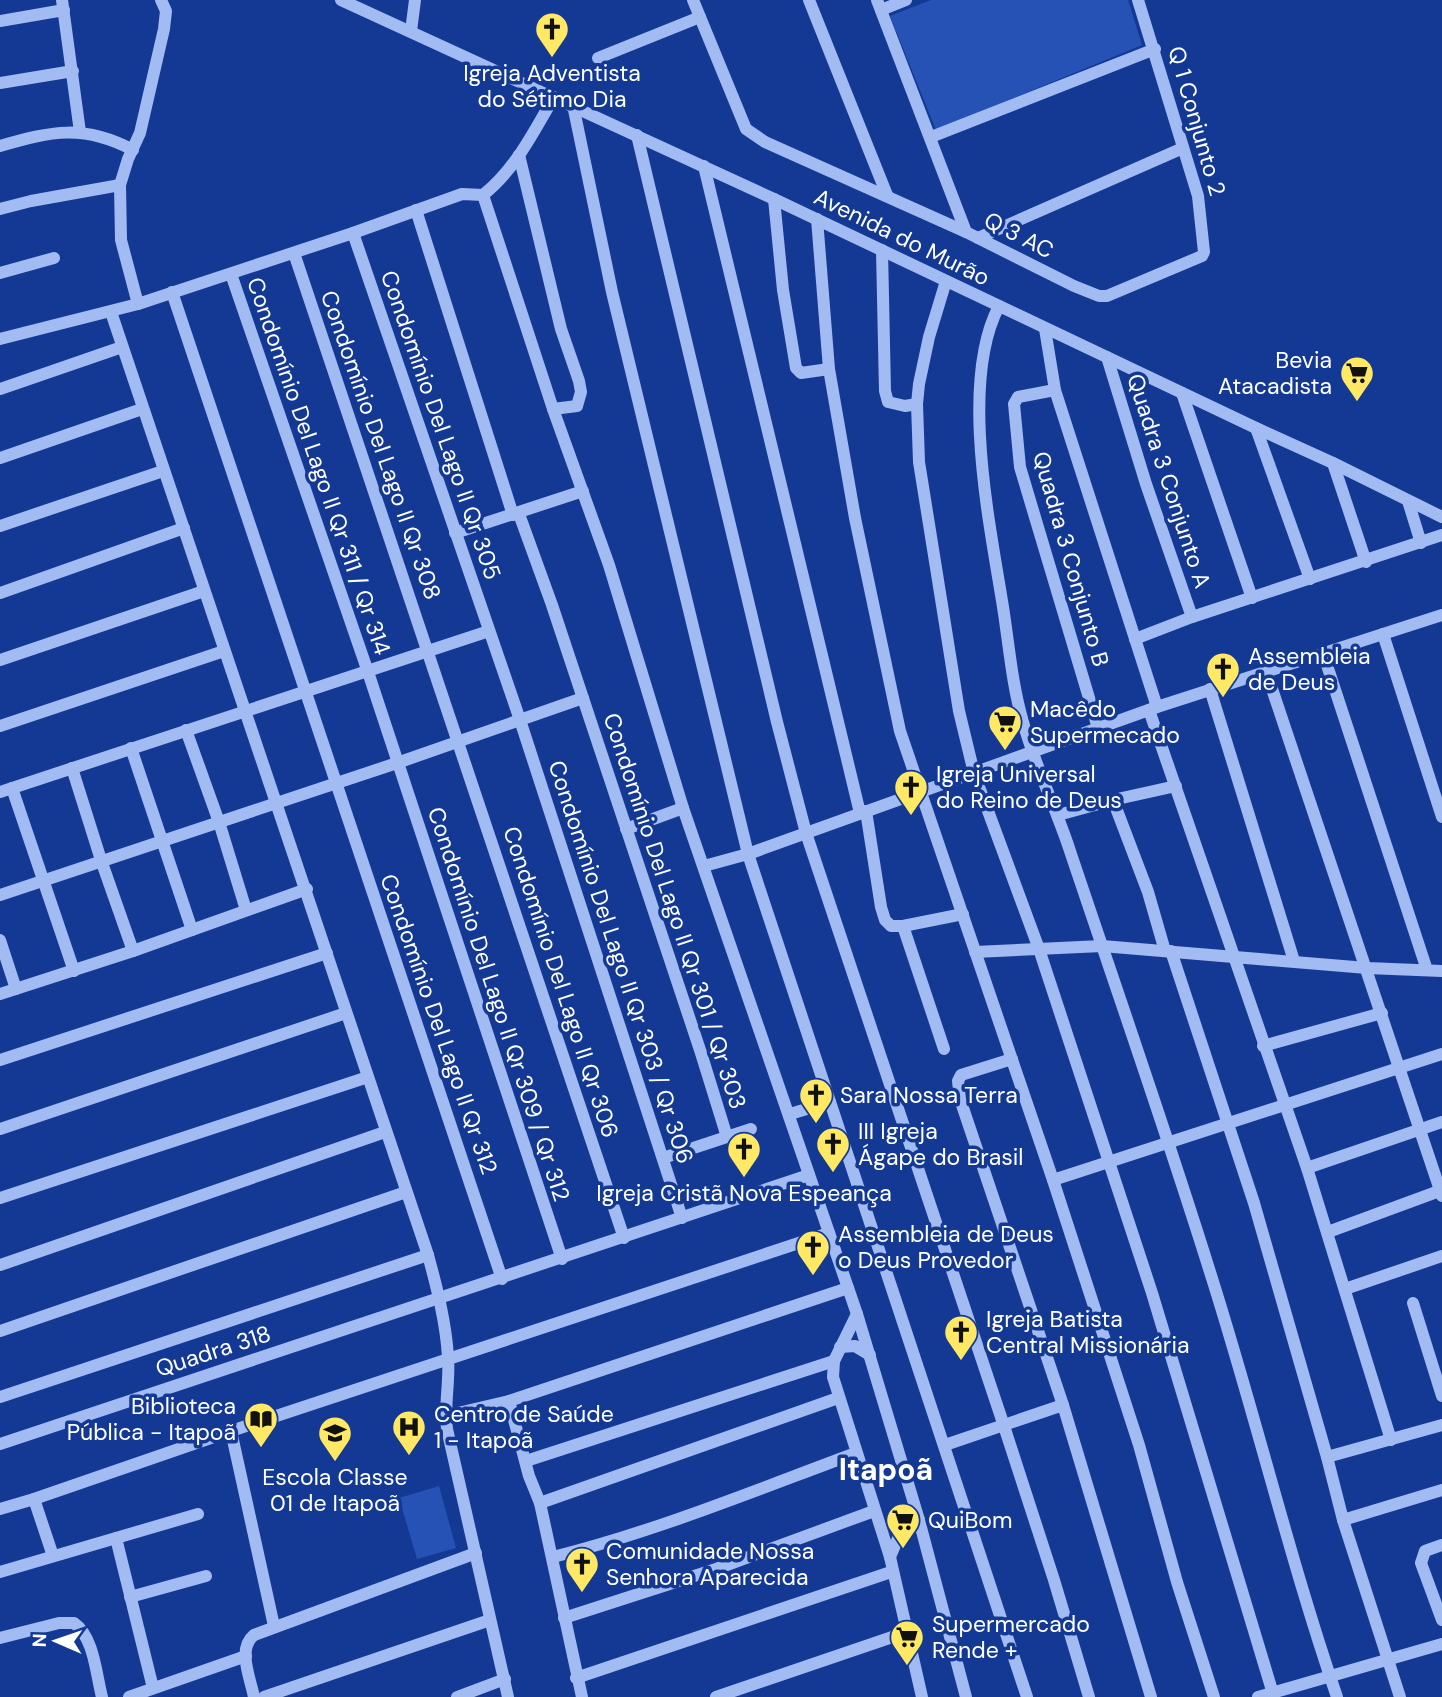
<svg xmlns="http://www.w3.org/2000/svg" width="1442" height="1697" font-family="'DM Sans',sans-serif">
<rect width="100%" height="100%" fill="#133995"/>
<!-- green -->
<g fill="#2552b4">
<polygon points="931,0 1128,0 1142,45 936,130 890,16"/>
<polygon points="439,1486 456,1548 417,1559 399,1498"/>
</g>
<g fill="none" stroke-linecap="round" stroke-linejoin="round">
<!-- minor -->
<g stroke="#a2bbf2" stroke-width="12">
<polyline points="62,0 80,132"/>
<polyline points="341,0 774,199 1256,428 1333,463 1442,517"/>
<polyline points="693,0 746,129 765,142 966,232"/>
<polyline points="809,0 887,195"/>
<polyline points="877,0 966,232 1074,286 1099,296 1107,296 1202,256 1204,252 1198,196 1138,0"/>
<polyline points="881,10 906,0"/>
<polyline points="0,21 64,10"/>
<polyline points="411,31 415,0"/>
<polyline points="598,58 700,17"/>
<polyline points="0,83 73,71"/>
<polyline points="573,105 612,292 748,854 1027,1697"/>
<polyline points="637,135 777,722 806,833 1004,1426 1054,1580 1089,1697"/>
<polyline points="931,137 1155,49"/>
<path d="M0,146C52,131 83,124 133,150"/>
<polyline points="519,155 561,329 579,381 581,392 577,406 553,409"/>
<polyline points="704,166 860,813"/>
<polyline points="483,195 553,409 609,565 683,808 857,1314 919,1520 966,1697"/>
<path d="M483,195C515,170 534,131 554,97"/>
<polyline points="774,199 783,290 796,368 801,373 829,369"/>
<polyline points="0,209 31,201 120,185"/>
<polyline points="416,210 513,515"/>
<polyline points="817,219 829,369 855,518 900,731 1053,1180 1139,1445 1177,1582 1214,1697"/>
<polyline points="353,233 520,720 682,1218"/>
<polyline points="978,238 1183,148"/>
<polyline points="882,250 885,391 888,402 905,406 917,404"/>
<polyline points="294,253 624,1238"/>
<polyline points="0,273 54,258"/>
<polyline points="231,274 368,672 562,1259"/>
<polyline points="946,281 929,337 919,384 917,404 919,462 959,711 974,773 1039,949 1152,1293 1274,1697"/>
<polyline points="172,292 502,1279"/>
<polyline points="138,304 121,240 120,185 128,159 140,133 164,29 166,11 161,0"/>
<path d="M999,306C959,382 990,525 1003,607C1009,645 1012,685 1023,722C1035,766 1056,808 1070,851C1117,991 1166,1131 1210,1272C1255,1413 1289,1557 1337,1697"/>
<path d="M111,312L428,1255C437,1288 446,1323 448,1357C450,1381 444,1405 447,1429L508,1697"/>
<polyline points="1045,329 1055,390 1157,707"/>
<polyline points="0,339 138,304 353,233 462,194 483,195"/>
<polyline points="1107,357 1146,484 1192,617"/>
<polyline points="0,389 122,347"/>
<polyline points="1055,390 1018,397 1014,404 1020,467 1098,728"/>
<polyline points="1182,393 1252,598"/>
<polyline points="1256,428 1310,579"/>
<polyline points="0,458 142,409"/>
<polyline points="1333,463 1366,562"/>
<polyline points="1408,501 1421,543"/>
<polyline points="519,514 552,605 701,1053 727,1137"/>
<polyline points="0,526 163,471"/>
<polyline points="455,533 583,491"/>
<polyline points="0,593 184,528"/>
<polyline points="1383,634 1442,817"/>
<polyline points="1135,639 1192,617 1442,535"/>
<polyline points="1323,653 1427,970"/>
<polyline points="0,660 204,591"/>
<polyline points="1266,671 1442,1196"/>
<polyline points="1210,689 1294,961"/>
<polyline points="1149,710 1307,1168 1391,1440"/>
<polyline points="0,726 224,651"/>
<polyline points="186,730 219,822 246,910"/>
<polyline points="131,748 192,930"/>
<polyline points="72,768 101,860 133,951"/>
<polyline points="12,788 74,971"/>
<polyline points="0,792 489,631"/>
<polyline points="1113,800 1148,892 1165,951"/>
<polyline points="866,811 881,907 885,920 891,926 903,926 963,914"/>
<polyline points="1058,815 1113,800 1176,786"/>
<polyline points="626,829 683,808"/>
<polyline points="704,866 748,854 1157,707 1442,615"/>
<polyline points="0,895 397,763 583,698"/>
<polyline points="903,926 944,1049"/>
<polyline points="0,940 16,989"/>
<polyline points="1171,951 1254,1203 1327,1457 1343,1520 1400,1697"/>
<polyline points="975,952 1102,946 1367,968 1442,971"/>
<polyline points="0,994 133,951 307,889"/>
<polyline points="1263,1046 1382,1013"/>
<polyline points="1012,1059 961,1075 958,1081 960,1099 1063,1405 1151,1697"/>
<polyline points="0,1060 327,953"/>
<polyline points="790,1114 830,1102"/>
<polyline points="0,1129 346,1013"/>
<polyline points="663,1158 751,1129"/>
<polyline points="1307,1168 1442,1122"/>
<polyline points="1053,1180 1442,1054"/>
<polyline points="0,1198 368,1077"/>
<polyline points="1328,1232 1442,1190"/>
<polyline points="0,1265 385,1132"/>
<polyline points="1345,1289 1442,1256"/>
<polyline points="1413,1303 1442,1396"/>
<polyline points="857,1314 834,1361 833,1377 890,1557 922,1697"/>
<polyline points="0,1331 406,1192"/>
<polyline points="840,1347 855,1346 870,1355"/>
<polyline points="0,1397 428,1255"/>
<polyline points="509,1401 529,1476 540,1503 582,1697"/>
<polyline points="445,1416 509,1401 848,1288"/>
<polyline points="0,1444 809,1175"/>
<polyline points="945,1445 1063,1405"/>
<polyline points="1327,1457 1442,1425"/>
<polyline points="526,1461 834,1361"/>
<polyline points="34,1499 231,1431"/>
<polyline points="540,1503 838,1398"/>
<polyline points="0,1509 34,1499 53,1556"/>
<polyline points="1343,1520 1442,1490"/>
<polyline points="116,1538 153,1688"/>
<polyline points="1442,1545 1425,1551 1421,1563 1442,1620"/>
<path d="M553,1557C657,1531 756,1490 856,1453"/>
<polyline points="890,1557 899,1536 919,1520"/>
<polyline points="0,1572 198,1514"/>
<polyline points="130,1597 206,1576"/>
<polyline points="564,1618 716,1569 874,1511"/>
<polyline points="274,1626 231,1431 829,1233"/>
<path d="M0,1638L59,1623H74C94,1637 96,1674 102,1697"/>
<polyline points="576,1678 891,1572"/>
<polyline points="129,1697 246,1656"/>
<path d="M254,1697C250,1677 237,1649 254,1635L476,1553"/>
<polyline points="264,1697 490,1620"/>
<polyline points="457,1697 505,1679"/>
<polyline points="716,1697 907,1632"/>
<polyline points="1258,1697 1442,1644"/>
</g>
</g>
<!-- icons -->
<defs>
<g id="church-pin" transform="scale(1.75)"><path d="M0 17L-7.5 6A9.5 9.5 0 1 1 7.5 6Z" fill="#ffe863" stroke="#133995"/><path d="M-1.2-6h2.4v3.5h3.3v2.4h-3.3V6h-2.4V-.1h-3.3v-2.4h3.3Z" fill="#111"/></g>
<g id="supermarket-pin" transform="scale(1.75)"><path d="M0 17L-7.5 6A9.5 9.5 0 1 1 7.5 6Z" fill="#ffe863" stroke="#133995"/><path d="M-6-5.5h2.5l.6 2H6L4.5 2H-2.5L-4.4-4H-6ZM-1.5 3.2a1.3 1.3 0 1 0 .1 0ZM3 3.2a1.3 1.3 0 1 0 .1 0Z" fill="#111"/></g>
<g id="library-pin" transform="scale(1.75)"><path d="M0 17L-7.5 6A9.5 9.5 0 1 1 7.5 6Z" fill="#ffe863" stroke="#133995"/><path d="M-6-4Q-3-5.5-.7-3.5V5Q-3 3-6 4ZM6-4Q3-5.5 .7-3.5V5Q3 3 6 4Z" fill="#111"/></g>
<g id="hospital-pin" transform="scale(1.75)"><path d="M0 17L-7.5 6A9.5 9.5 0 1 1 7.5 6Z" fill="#ffe863" stroke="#133995"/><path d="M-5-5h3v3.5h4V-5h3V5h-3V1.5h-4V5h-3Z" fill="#111"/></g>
<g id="school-pin" transform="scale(1.75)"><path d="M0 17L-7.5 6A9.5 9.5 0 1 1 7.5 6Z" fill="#ffe863" stroke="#133995"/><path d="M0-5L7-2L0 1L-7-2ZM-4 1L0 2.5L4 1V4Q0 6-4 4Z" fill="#111"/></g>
</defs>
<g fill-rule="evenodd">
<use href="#church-pin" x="552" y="29"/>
<use href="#supermarket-pin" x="1357" y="373"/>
<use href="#church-pin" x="1223" y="669"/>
<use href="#supermarket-pin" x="1005" y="722"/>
<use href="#church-pin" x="911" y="787"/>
<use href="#church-pin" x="816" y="1095"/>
<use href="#church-pin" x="833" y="1144"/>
<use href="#church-pin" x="744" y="1149"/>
<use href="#church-pin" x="813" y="1247"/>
<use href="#church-pin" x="961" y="1332"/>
<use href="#library-pin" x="261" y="1419"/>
<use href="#hospital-pin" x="409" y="1427"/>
<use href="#school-pin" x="335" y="1433"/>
<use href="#supermarket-pin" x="903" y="1520"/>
<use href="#church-pin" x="582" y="1564"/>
<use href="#supermarket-pin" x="907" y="1637"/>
</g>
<g text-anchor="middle" stroke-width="7" stroke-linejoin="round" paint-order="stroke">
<!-- poi labels -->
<g font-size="23" fill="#fff" stroke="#133995" text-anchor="start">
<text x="552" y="81" text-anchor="middle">Igreja Adventista<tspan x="552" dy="26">do Sétimo Dia</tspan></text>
<text x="1332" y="368" text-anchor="end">Bevia<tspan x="1332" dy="26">Atacadista</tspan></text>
<text x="1248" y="664">Assembleia<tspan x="1248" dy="26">de Deus</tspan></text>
<text x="1030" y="717">Macêdo<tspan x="1030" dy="26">Supermecado</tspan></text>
<text x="936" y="782">Igreja Universal<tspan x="936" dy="26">do Reino de Deus</tspan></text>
<text x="840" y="1103">Sara Nossa Terra</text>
<text x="858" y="1139">III Igreja<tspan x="858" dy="26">Ágape do Brasil</tspan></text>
<text x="744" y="1201" text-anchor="middle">Igreja Cristã Nova Espeança</text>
<text x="838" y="1242">Assembleia de Deus<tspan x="838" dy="26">o Deus Provedor</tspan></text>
<text x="986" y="1327">Igreja Batista<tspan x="986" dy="26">Central Missionária</tspan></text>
<text x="236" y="1414" text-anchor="end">Biblioteca<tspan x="236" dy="26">Pública - Itapoã</tspan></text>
<text x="434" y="1422">Centro de Saúde<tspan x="434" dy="26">1 - Itapoã</tspan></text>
<text x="335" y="1485" text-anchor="middle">Escola Classe<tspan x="335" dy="26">01 de Itapoã</tspan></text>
<text x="928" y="1528">QuiBom</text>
<text x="606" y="1559">Comunidade Nossa<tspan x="606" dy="26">Senhora Aparecida</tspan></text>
<text x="932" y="1632">Supermercado<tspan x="932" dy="26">Rende +</tspan></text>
</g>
<!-- street labels -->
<g font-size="23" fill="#fff" stroke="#133995">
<text transform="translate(1197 121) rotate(74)" y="8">Q 1 Conjunto 2</text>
<text transform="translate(1019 235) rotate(27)" y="8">Q 3 AC</text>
<text transform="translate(902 237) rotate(26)" y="8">Avenida do Murão</text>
<text transform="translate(441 425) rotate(71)" y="8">Condomínio Del Lago II Qr 305</text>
<text transform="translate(381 445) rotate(71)" y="8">Condomínio Del Lago II Qr 308</text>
<text transform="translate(319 466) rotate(71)" y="8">Condomínio Del Lago II Qr 311 / Qr 314</text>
<text transform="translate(1169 481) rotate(72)" y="8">Quadra 3 Conjunto A</text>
<text transform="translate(1071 559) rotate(74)" y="8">Quadra 3 Conjunto B</text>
<text transform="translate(675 911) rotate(72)" y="8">Condomínio Del Lago II Qr 301 / Qr 303</text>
<text transform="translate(621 962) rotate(72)" y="8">Condomínio Del Lago II Qr 303 / Qr 306</text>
<text transform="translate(561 982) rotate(72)" y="8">Condomínio Del Lago II Qr 306</text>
<text transform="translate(499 1004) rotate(72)" y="8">Condomínio Del Lago II Qr 309 / Qr 312</text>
<text transform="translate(439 1024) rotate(71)" y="8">Condomínio Del Lago II Qr 312</text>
<text transform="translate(213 1351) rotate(-18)" y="8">Quadra 318</text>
</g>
<!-- district labels -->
<g font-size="30" font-weight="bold" fill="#fff" stroke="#133995">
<text x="886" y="1480">Itapoã</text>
</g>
</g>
<!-- north arrow -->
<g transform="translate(56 1641) rotate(272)" stroke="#133995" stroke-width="5" paint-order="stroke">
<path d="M0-5L12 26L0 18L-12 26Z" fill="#ffffff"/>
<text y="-10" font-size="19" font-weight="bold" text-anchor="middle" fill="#ffffff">N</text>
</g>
</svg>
